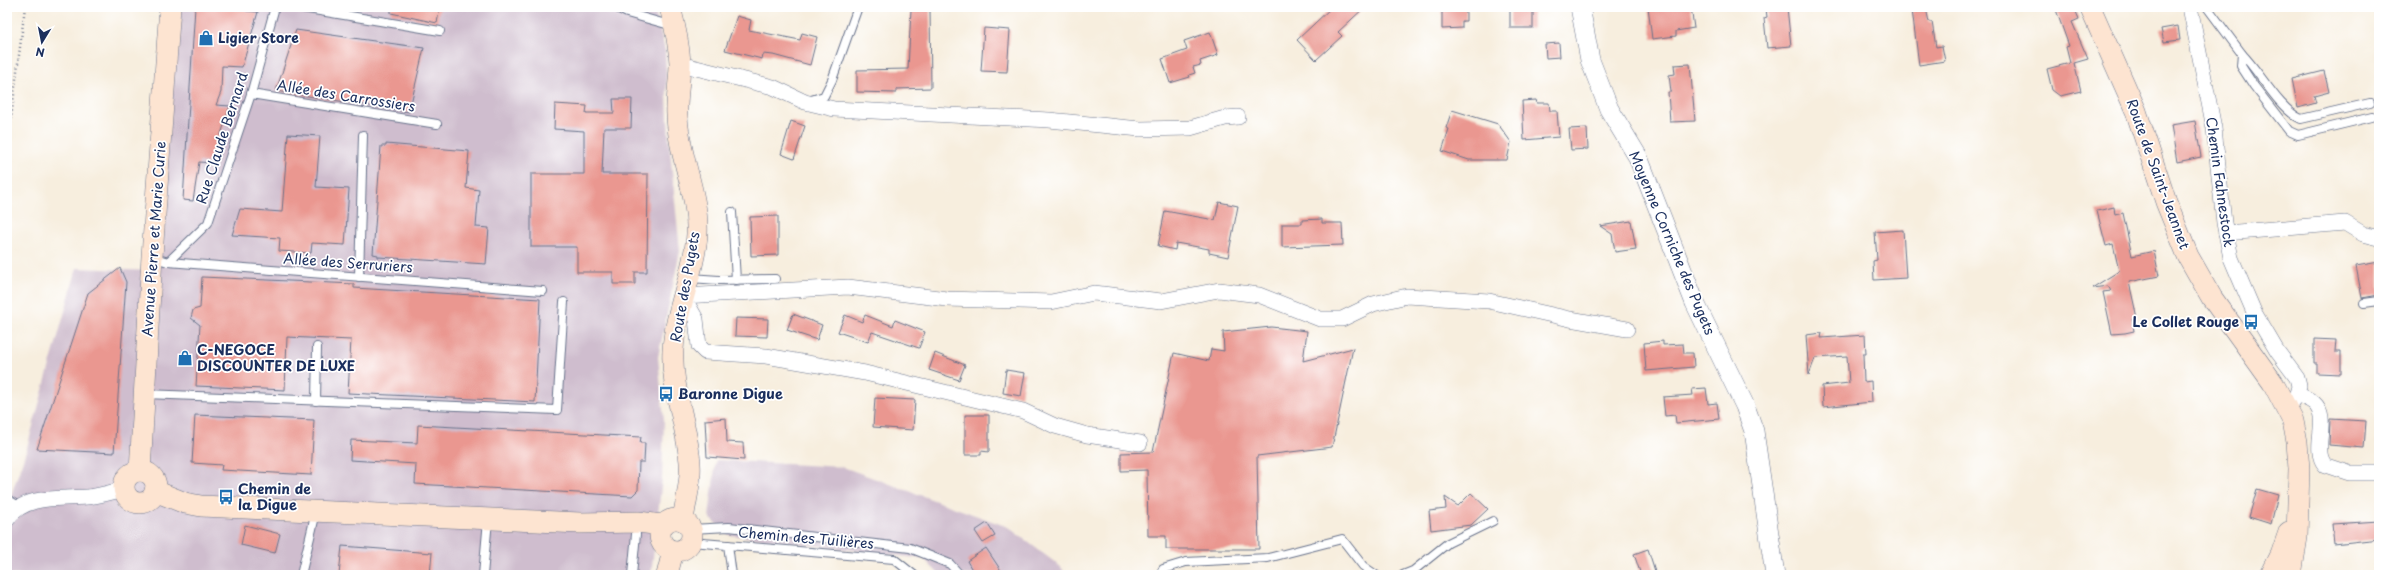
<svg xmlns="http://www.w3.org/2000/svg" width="2386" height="582" font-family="'Playpen Sans',sans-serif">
<rect width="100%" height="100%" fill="#fff"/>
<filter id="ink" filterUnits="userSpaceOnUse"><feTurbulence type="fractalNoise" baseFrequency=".025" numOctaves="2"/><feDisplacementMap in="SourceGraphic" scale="8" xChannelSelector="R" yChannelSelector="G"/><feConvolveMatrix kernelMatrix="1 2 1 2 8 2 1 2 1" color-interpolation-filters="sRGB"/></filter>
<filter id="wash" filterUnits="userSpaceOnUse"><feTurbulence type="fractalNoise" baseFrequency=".012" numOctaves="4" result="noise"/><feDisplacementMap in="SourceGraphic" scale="16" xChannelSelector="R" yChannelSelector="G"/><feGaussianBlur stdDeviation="0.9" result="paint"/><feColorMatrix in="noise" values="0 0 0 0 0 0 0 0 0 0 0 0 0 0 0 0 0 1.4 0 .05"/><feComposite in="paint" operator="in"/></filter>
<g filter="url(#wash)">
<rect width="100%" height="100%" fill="#f7eede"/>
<!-- industrial -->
<g fill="#cfbdce">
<polygon points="175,7 654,7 665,51 669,141 680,251 658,357 664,420 662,479 651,575 7,575 7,507 26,451 77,268 155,271"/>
<polygon points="716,460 843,467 1008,527 1061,567 1066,575 940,575 924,559 729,535 709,517"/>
</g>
<g id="blocks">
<!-- building -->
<g fill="#ea9790">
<polygon points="195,7 246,7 246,11 258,12 242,67 222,66 221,92 216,105 230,106 212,163 199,162 193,201 183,200"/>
<polygon points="391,7 440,7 437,23 391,13"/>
<polygon points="1332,7 1365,7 1338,32 1342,36 1316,60 1297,40"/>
<polygon points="1442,7 1466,7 1466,21 1462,21 1462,28 1442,29"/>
<rect x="1510" y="7" width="23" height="21"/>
<polygon points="1648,7 1691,7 1694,28 1676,31 1676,36 1652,39"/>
<polygon points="1787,7 1791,46 1767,48 1764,18 1767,17 1766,9"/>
<polygon points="2055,7 2074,7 2079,19 2072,22 2088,59 2074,63 2081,91 2060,96 2052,90 2047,69 2070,63 2066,47 2069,46"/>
<polygon points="1926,8 1929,22 1932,22 1936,47 1942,46 1945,61 1919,65 1912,10"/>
<polygon points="911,9 930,9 931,88 896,89 896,93 857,92 857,70 908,69"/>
<polygon points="737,16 751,20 749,30 800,40 802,33 817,37 810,65 773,55 763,54 762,59 725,50"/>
<polygon points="2178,26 2180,40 2164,42 2161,29"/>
<polygon points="984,28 1010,30 1007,72 981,71"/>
<polygon points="296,30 424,48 409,112 276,91"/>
<polygon points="1210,32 1218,55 1200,61 1201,65 1193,67 1195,73 1189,75 1190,77 1170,83 1162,59 1187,50 1184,41"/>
<polygon points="1559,43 1560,57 1546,58 1545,44"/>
<polygon points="1690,64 1695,121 1670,122 1668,92 1671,92 1669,75 1675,74 1674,65"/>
<polygon points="2324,71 2329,92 2314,96 2316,103 2298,108 2292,79"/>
<polygon points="613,99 632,99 631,128 604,128 602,174 648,174 647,272 635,272 635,284 613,284 613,272 577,272 577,247 531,247 531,174 584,174 584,131 554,129 555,104 587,106 586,113 614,113"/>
<polygon points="1536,100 1537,103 1549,103 1550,111 1557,111 1559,137 1524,140 1522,101"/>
<polygon points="1452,110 1498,124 1511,142 1507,160 1469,160 1442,151 1449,129 1446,128"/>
<polygon points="791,121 805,126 794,159 781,154"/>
<polygon points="2195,121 2201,157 2177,162 2171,125"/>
<polygon points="1587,128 1588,149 1571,150 1569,129"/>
<polygon points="288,134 320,136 316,187 349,189 345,245 312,243 311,253 279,251 280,238 232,235 240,209 282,212"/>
<polygon points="386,144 469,151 466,188 479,190 476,227 489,228 486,264 378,257 378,255 373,254 381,146 386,146"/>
<polygon points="1219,202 1238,206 1228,257 1209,253 1209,249 1176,243 1175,250 1158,246 1165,211 1215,220"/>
<polygon points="2114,207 2115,215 2123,213 2132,256 2154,251 2159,276 2129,282 2137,318 2132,319 2134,331 2125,333 2112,334 2103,292 2111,291 2108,286 2092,288 2119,271 2113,244 2106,246 2097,211"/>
<polygon points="778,216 778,255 751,256 750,217"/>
<polygon points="1322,219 1322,223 1342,223 1343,245 1282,247 1282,224 1302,224 1302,220"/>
<polygon points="1631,221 1636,249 1615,252 1612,234 1600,226"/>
<polygon points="1903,230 1906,278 1874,280 1873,261 1877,260 1875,232"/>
<polygon points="2379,262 2379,295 2362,298 2356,266"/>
<polygon points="120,268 126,282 114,453 37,449 88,293"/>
<polygon points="202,277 354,284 354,288 540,299 535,402 348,393 351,340 287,337 285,390 196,386 200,325 191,318 193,310 200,308"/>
<polygon points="793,314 822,325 817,340 787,330"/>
<polygon points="845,315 862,322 865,315 893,326 895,320 925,332 919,348 872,332 868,342 838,332"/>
<polygon points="736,318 768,319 767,337 735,336"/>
<polygon points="1271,327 1307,331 1303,361 1353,348 1332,447 1257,456 1259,549 1166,549 1166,536 1148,536 1147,470 1121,471 1121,453 1153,452 1174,353 1209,361 1211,349 1224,351 1223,332"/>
<polygon points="1822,333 1821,338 1865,335 1866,354 1863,354 1864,382 1871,381 1872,402 1823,407 1822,386 1849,383 1847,356 1815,358 1809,375 1806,335"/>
<polygon points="2314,339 2336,340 2335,352 2341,352 2341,374 2317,373 2317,363 2314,363"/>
<polygon points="1663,341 1663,345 1683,344 1684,353 1693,353 1694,367 1646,371 1644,343"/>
<polygon points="935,353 965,365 959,380 929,370"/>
<polygon points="1006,370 1025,373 1021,396 1003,393"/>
<polygon points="1706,388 1708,404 1717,403 1719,419 1676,423 1675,415 1665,416 1663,397 1693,395 1692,389"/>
<polygon points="875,398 915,400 913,430 873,427"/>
<polygon points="195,415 314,420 311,475 221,470 222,465 192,463"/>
<polygon points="965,415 989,415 989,452 981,451 981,455 965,455"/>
<polygon points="726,418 727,442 743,443 744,460 707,457 705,420"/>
<polygon points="2330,419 2366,421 2364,448 2329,445"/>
<polygon points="418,425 641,437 640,443 645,443 644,462 639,462 638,490 632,496 415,484 416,464 350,460 351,440 417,443"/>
<polygon points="2257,489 2278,495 2271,524 2249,517"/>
<polygon points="1471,493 1488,509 1471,525 1431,530 1429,511 1446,509 1445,497 1458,506"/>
<polygon points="2379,521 2379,539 2334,544 2332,524"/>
<polygon points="987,523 995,536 983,543 975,531"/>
<polygon points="245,525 280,534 275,553 241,545"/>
<polygon points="342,546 432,553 430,575 339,575"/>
<polygon points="986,548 1004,575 975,575 967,561"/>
<polygon points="1648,549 1655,571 1641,575 1634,554"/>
</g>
</g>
</g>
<g filter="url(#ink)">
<use href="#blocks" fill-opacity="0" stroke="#68728b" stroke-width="1"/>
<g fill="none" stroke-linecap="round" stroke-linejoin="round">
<!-- service casing -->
<g stroke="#68728b" stroke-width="10">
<g id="service">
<polyline points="296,7 440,31"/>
<polyline points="615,7 627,13 673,26"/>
<polyline points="2207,7 2242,54 2241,66 2254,86 2289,131 2298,135 2372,117"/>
<path d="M2242,54C2260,72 2279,109 2301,119L2370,103"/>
<polyline points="251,94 437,124"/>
<polyline points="808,101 824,96 832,80 858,7"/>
<polyline points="732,212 736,280"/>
<polyline points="152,257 168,262 543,291"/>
<polyline points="168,262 208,223 251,94 275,7"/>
<polyline points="359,277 363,135"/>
<polyline points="690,278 719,280 775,279"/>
<polyline points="2364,303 2379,301"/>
<polyline points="145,394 557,410 564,302"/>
<polyline points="316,401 317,347"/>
<polyline points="7,499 20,507"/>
<polyline points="691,529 729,527 910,548 950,564 960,575"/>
<polyline points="691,542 894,559 914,575"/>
<polyline points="728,545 732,575"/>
<polyline points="301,575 316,512"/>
<polyline points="483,575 488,520"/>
<polyline points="632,575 636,534"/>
<polyline points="1160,575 1163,569 1186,562 1268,558 1342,539 1363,566 1376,575"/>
<polyline points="1403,575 1413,571 1448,543 1493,521"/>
</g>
</g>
<!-- minor casing -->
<g stroke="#68728b" stroke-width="16">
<g id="minor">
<polyline points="2190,7 2214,128 2224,223 2231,258 2254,312 2277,351 2297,378 2299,386 2297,394 2287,408"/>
<polyline points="680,64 773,87 805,102 834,109 1049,120 1140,129 1190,128 1225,118 1238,117"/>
<polyline points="2226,233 2345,223 2363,234 2379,238"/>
<path d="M2297,394C2303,397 2310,399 2314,403C2331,418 2311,449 2325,465L2349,473H2379"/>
<polyline points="1140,443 1087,435 1055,426 1023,411 865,373 766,356 705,352 699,346 696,319 683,296 848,287 947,299 1051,302 1094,293 1161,301 1219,290 1259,295 1320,319 1342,319 1373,304 1407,296 1489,301 1570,319 1627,329"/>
<path d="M7,520C23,494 61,499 87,497C99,496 112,492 124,489"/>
</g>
</g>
<!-- tertiary casing -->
<g stroke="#68728b" stroke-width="20">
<polyline id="tertiary" points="1580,7 1590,60 1609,109 1638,157 1695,303 1745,406 1754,431 1775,575"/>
</g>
<!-- secondary casing -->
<g stroke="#68728b" stroke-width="22">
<g id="secondary">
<path d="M670,7C675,26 679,44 680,63C680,81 676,98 677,115C678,155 699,194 697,234C695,271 675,311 673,350C671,385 685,419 689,454C693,476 686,498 683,520"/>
<polyline points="2090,7 2136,111 2166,202 2188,256 2212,298 2273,383 2293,421 2297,442 2299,469 2297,537 2291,575"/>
<polyline points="140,471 152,256 170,7"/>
<circle cx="140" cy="487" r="16"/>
<polyline points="155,491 185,503 201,506 580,523 638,522 662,525"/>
<circle cx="676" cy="535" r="16"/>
<polyline points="667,575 673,551"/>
<polyline points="2271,575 2281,555 2289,532"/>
</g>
</g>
<!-- path -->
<polyline stroke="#68728b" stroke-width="2.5" stroke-dasharray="1 3" stroke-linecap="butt" points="7,151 25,7"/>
<!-- service -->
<use href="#service" stroke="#fff" stroke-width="8"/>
<!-- minor -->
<use href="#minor" stroke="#fff" stroke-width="15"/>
<!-- tertiary -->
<use href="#tertiary" stroke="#fff" stroke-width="19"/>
<!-- secondary -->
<use href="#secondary" stroke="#fde4d1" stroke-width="21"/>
</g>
</g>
<!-- icons -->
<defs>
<g id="shop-bare" transform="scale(1.2)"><path d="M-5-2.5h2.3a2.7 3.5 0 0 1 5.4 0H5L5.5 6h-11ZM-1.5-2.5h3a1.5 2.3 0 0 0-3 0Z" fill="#1f6fb2" stroke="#fff" stroke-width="2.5" paint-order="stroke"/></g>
<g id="bus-bare" transform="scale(1.2)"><path d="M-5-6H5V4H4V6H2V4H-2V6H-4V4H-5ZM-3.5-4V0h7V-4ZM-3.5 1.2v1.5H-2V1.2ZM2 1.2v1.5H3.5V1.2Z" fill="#1f6fb2" stroke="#fff" stroke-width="2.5" paint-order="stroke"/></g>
</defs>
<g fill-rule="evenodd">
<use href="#shop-bare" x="206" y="38"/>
<use href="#bus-bare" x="2251" y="322"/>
<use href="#shop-bare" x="185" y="358"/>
<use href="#bus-bare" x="666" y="394"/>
<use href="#bus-bare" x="226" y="497"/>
</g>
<g text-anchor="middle" stroke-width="3.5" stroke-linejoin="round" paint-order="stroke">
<!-- poi labels -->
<g font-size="14" font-weight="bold" fill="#1b2f5e" stroke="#fff" text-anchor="start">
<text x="218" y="43">Ligier Store</text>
<text x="2239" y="327" text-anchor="end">Le Collet Rouge</text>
<text x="197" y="355">C-NEGOCE<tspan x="197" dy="16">DISCOUNTER DE LUXE</tspan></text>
<text x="678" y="399">Baronne Digue</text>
<text x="238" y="494">Chemin de<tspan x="238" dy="16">la Digue</tspan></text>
</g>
<!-- street labels -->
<g font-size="14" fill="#1b2f5e" stroke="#fff">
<text transform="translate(346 96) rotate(9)" y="5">Allée des Carrossiers</text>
<text transform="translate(222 138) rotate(-72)" y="5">Rue Claude Bernard</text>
<text transform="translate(2158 174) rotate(70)" y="5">Route de Saint-Jeannet</text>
<text transform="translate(2220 182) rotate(82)" y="5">Chemin Fahnestock</text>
<text transform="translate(154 239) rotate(-86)" y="5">Avenue Pierre et Marie Curie</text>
<text transform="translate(1672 243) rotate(67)" y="5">Moyenne Corniche des Pugets</text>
<text transform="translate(348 263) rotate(4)" y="5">Allée des Serruriers</text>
<text transform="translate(685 287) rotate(-80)" y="5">Route des Pugets</text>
<text transform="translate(806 538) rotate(5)" y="5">Chemin des Tuilières</text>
</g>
</g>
<!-- margin -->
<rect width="2386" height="582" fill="none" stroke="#fff" stroke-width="24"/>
<!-- north arrow -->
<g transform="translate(42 42) rotate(190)" stroke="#ffffff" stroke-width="3" paint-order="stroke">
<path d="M0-3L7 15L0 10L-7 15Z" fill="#1b2f5e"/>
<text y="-6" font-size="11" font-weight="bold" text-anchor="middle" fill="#1b2f5e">N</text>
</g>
</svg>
